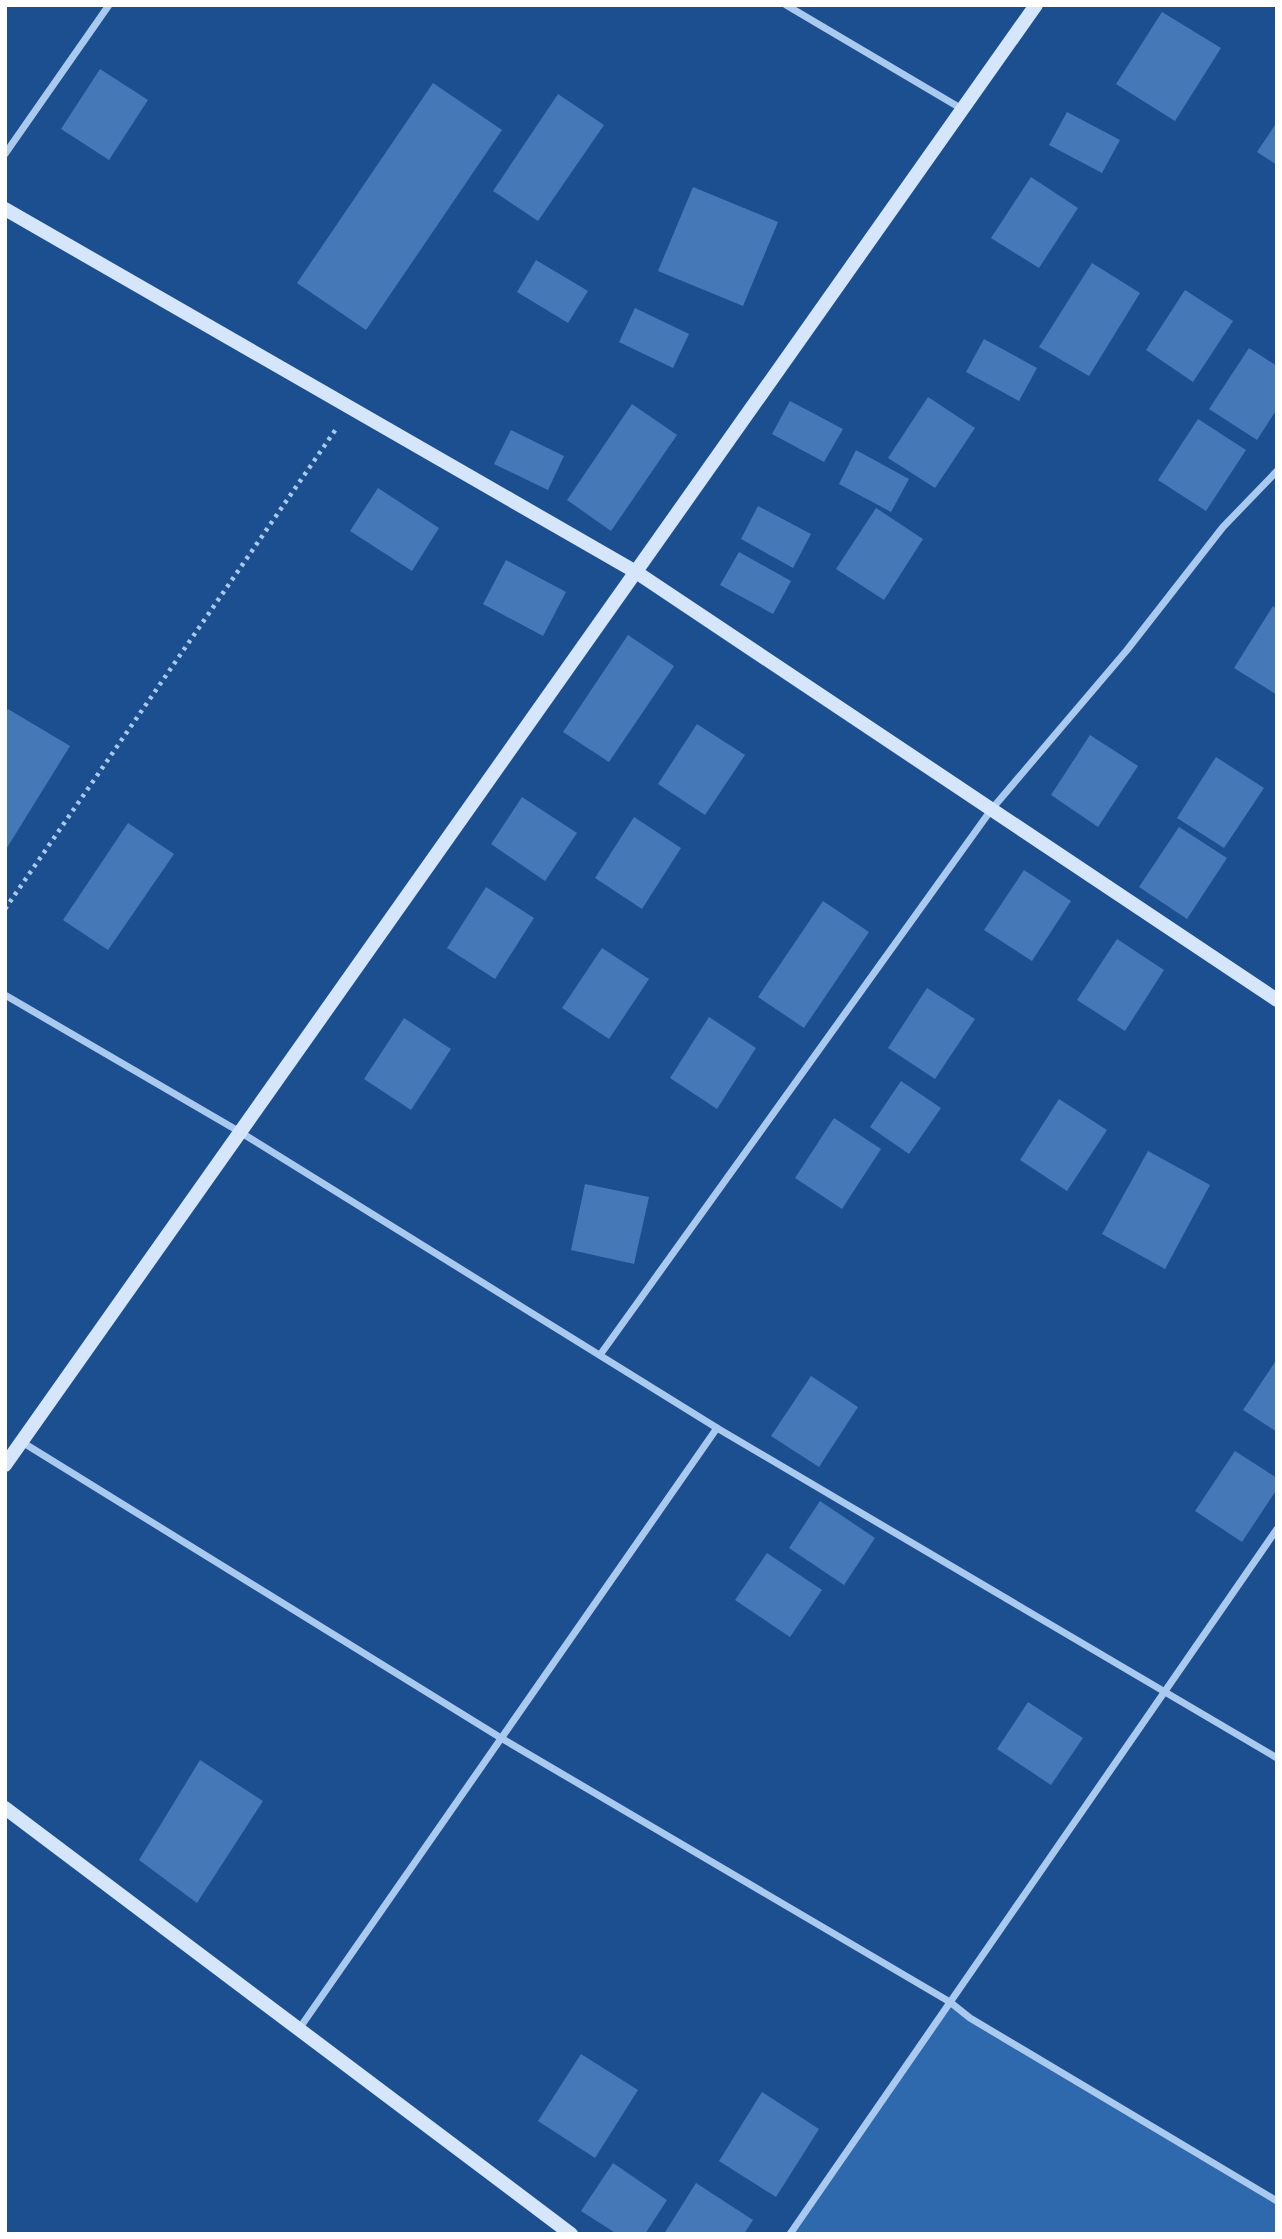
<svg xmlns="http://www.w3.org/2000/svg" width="1282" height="2239" font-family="'Titillium Web',sans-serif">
<rect width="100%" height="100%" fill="#1b4f8f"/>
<!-- green -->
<polygon fill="#2e69ad" points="950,2002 1277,2201 1277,2234 790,2234"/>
<!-- building -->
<g fill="#4478b7">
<polygon points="1162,12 1221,48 1175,121 1116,84"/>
<polygon points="100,69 148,100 109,160 61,129"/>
<polygon points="433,83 502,130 366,330 297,283"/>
<polygon points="558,94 604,125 538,221 493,191"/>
<polygon points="1067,112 1120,140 1102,173 1049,145"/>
<polygon points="1277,122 1277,165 1257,152"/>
<polygon points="1031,177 1078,208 1039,268 991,238"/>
<polygon points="693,187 778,222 743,306 658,271"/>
<polygon points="536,260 588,291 568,323 517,292"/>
<polygon points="1092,263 1140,293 1089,376 1039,347"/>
<polygon points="1185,290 1233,321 1193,382 1146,350"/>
<polygon points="635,308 689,334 673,368 619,342"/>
<polygon points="984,339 1037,368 1019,401 966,372"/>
<polygon points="1249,348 1277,366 1277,409 1257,440 1209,409"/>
<polygon points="928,397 975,428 935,488 888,458"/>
<polygon points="790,401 843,429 824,462 772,434"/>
<polygon points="632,404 677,435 611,531 567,500"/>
<polygon points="1198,419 1246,450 1206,511 1158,480"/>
<polygon points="511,430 564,456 548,490 494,464"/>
<polygon points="856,450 909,479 891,512 839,484"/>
<polygon points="378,488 439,528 412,571 350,531"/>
<polygon points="758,506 811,534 793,568 741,539"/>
<polygon points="876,508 923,539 884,600 836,569"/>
<polygon points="739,552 791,581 773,614 720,585"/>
<polygon points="506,560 566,592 543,636 483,604"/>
<polygon points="1273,606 1277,609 1277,695 1234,668"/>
<polygon points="628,635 674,666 609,762 563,732"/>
<polygon points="8,709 70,746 5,851 5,714"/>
<polygon points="697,724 745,755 705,815 658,784"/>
<polygon points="1090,735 1138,766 1098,827 1051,795"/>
<polygon points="1216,757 1264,788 1224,848 1177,818"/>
<polygon points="522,797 577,833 545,881 491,844"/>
<polygon points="634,817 681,848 642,909 595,878"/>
<polygon points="128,823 174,854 108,950 63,920"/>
<polygon points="1179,827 1227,858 1187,919 1139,887"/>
<polygon points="1024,870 1071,901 1032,961 984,930"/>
<polygon points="486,887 534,918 495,979 447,948"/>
<polygon points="823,901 869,932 804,1028 758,997"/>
<polygon points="1117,939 1164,970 1125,1031 1077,1000"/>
<polygon points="602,948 649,979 609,1039 562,1008"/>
<polygon points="927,988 975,1019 935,1079 888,1048"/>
<polygon points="709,1017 756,1048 717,1109 670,1078"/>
<polygon points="404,1018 451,1049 411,1110 364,1079"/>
<polygon points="901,1081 941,1108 909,1154 870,1127"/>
<polygon points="1059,1099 1107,1130 1067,1191 1020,1160"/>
<polygon points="834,1118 881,1149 842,1209 795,1178"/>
<polygon points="1148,1151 1210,1185 1165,1269 1102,1234"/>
<polygon points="585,1184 649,1197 634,1264 571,1250"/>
<polygon points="1275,1362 1277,1364 1277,1432 1243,1410"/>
<polygon points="811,1376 858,1407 819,1467 771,1436"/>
<polygon points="1235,1451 1277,1478 1277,1489 1242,1542 1195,1511"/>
<polygon points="820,1501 875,1538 844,1585 789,1548"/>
<polygon points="767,1553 822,1590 790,1637 735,1600"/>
<polygon points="1028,1702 1083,1738 1051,1785 997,1749"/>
<polygon points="200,1760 263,1801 197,1903 139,1860"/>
<polygon points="581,2054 638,2090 595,2158 538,2121"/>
<polygon points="762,2092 819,2129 776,2197 719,2161"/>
<polygon points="613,2163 667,2200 645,2234 617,2234 581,2211"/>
<polygon points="696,2183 753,2220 744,2234 664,2234"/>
</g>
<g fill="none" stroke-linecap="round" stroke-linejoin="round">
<!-- path -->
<polyline stroke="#a9c9ee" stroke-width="4.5" stroke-dasharray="3.5 5" stroke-linecap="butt" points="5,909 336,429"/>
<!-- street -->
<g stroke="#a9c9ee" stroke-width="7">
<polyline points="786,5 962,109"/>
<polyline points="5,154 109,5"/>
<polyline points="5,995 240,1132 717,1428 1277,1758"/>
<polyline points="600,1355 991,810 1127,650 1223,527 1277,471"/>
<polyline points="22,1442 501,1738 950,2002 970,2018 1277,2201"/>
<polyline points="299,2029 717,1428"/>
<polyline points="790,2234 1277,1529"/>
</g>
<!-- secondary -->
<g stroke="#d6e6fa" stroke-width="14">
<polyline points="5,209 636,572 1277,1000"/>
<polyline points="5,1465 1036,5"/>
<polyline points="5,1808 571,2234"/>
</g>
</g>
<!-- border -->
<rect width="1282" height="2239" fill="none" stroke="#ffffff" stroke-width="14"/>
</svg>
